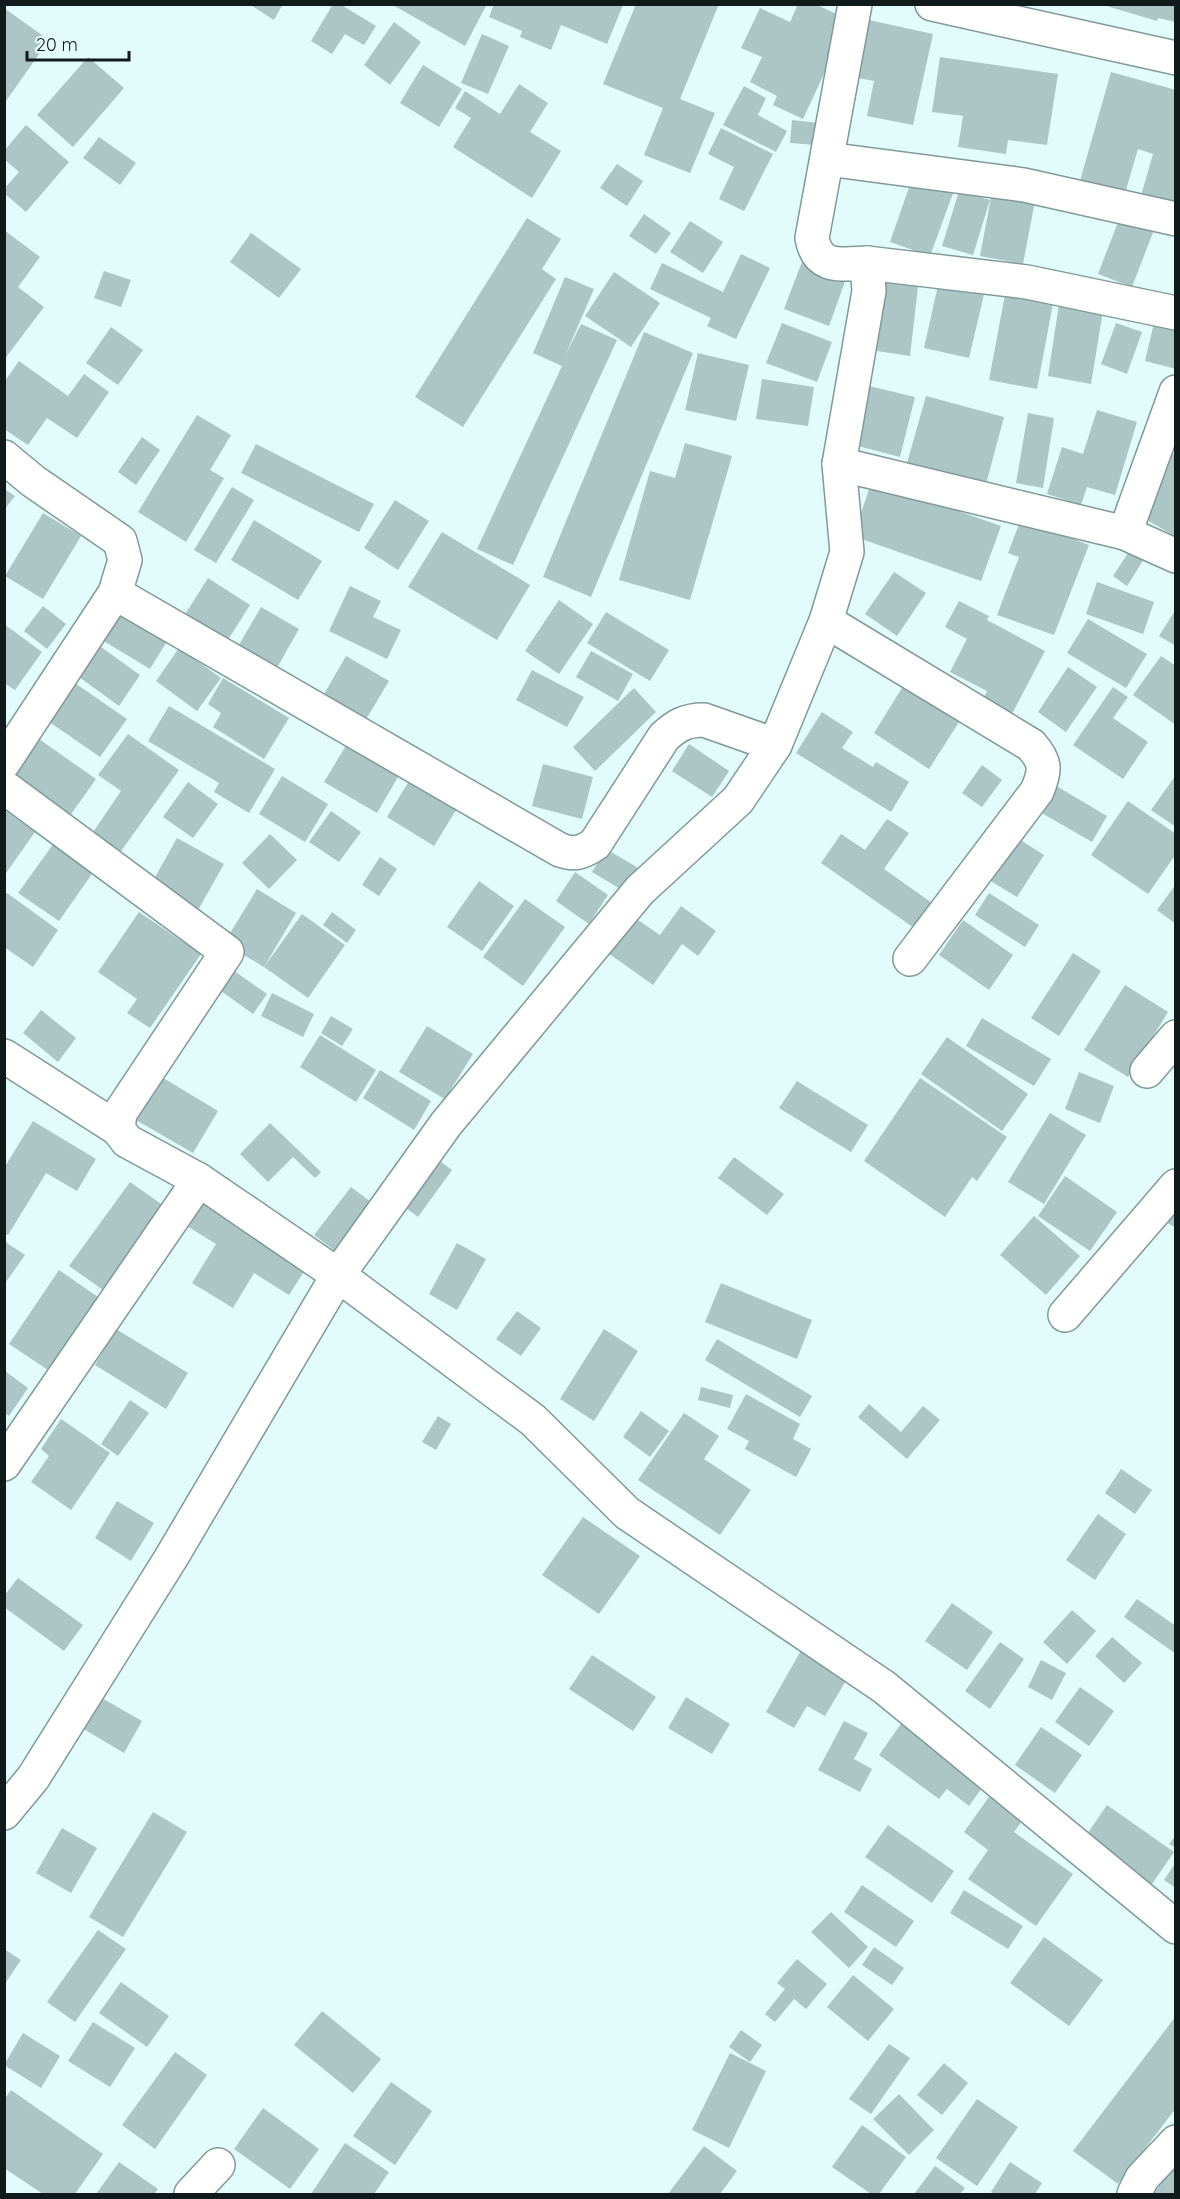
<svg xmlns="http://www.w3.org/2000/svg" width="1180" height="2199" font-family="Quicksand,sans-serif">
<rect width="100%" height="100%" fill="#e1fcfb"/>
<!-- building -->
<g fill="#acc6c5">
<polygon points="249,4 283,4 274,20"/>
<polygon points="333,4 340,4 376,26 364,45 345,34 332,54 311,41"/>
<polygon points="391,4 487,4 465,46"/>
<polygon points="494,4 621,4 623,5 607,44 561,25 551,50 520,37 522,31 489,17"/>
<polygon points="636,4 719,4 680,99 715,113 690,173 644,155 663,108 603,84"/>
<polygon points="798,4 815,4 849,20 803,119 773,105 777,96 750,82 762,57 741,48 760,8 790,22"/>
<polygon points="1100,4 1176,4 1176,22 1158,18 1157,21"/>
<polygon points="4,8 49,40 6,101 4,100"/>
<polygon points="860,18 933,34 913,125 867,116 874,81 848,76"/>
<polygon points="394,22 421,42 390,85 364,65"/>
<polygon points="482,34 509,46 488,94 461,83"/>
<polygon points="88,57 124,88 73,147 37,115"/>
<polygon points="940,57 1058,74 1047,145 1008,140 1006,154 958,147 963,116 932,112"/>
<polygon points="423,65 462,89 439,127 400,103"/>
<polygon points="1111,72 1176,90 1176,193 1169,215 1138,206 1153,154 1138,149 1123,200 1078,188"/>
<polygon points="519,84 548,103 530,132 561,151 532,198 453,147 471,118 455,108 465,91 500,114"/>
<polygon points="744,86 766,98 758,115 787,131 776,152 723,125"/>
<polygon points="792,120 819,123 816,145 790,143"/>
<polygon points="26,125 69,162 26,212 4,193 4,189 19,172 4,159 4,151"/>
<polygon points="721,128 773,154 744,211 719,199 734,167 708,154"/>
<polygon points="99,137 136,163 120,185 83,158"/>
<polygon points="617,164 643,181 627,206 600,188"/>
<polygon points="914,173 955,188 930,256 890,242"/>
<polygon points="959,191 990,200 973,255 942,246"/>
<polygon points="992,192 1035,201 1023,264 980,256"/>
<polygon points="1123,209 1157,222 1132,287 1098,274"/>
<polygon points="644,214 671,233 656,254 629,236"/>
<polygon points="527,218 561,239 542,269 556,279 463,427 415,397"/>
<polygon points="690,221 723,242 703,273 670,252"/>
<polygon points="4,230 40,257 18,287 44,307 4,360"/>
<polygon points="251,233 301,269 279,298 230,262"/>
<polygon points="741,254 770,268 736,339 707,326 711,318 650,289 662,263 723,292"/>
<polygon points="803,259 847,276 829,326 784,309"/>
<polygon points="104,271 131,280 121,307 94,298"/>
<polygon points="614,272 660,303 631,347 585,316"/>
<polygon points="886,274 919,278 910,356 877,351"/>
<polygon points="940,276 986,286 969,358 924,348"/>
<polygon points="565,277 594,289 565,356 581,324 617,340 513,565 477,549 562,366 533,353"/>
<polygon points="1006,289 1054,298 1037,389 989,380"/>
<polygon points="1060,298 1104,305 1091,384 1048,376"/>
<polygon points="782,323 832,342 817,382 766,363"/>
<polygon points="1116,323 1142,332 1127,374 1101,364"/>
<polygon points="1154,323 1176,328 1176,369 1145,361"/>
<polygon points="111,327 143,350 118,385 86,363"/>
<polygon points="644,332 693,353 591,597 543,577"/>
<polygon points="698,353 749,365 736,421 685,410"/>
<polygon points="19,361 68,396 84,374 109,392 77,438 47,418 28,445 4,429 4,382"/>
<polygon points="762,379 814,387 808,426 756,419"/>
<polygon points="869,386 915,397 900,457 854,445"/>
<polygon points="926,396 1004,417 986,484 907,463"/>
<polygon points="1097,410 1137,422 1115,495 1087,487 1081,505 1047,494 1062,447 1083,454"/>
<polygon points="1028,413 1054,418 1043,488 1016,483"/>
<polygon points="197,415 231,435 210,470 224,478 186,542 138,512"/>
<polygon points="142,437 160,450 136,485 118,472"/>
<polygon points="685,443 732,456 690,600 619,580 650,471 675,478"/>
<polygon points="256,444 374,504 359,532 241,473"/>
<polygon points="1172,453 1176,456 1176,537 1135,513"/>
<polygon points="872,481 1001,526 981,581 853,536"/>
<polygon points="232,487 254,500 216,563 194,550"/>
<polygon points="4,489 15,496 4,510"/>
<polygon points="395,500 429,521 398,570 364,548"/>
<polygon points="43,513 81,536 43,599 5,576"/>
<polygon points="1021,519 1089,545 1054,635 997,615 1019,557 1008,553"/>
<polygon points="254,520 322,561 298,600 231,560"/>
<polygon points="442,532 530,585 497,640 408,587"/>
<polygon points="1130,550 1144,559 1127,586 1113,576"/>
<polygon points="894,572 926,593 897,636 865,614"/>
<polygon points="208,578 250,605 221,651 179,624"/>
<polygon points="1097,582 1154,602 1143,634 1086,614"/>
<polygon points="350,586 381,601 373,617 401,630 387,659 329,631"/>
<polygon points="559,600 593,624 559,674 525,651"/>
<polygon points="959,601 989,616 987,620 1045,651 1012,714 983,699 987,691 950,672 967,639 945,627"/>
<polygon points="118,603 171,635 150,669 97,637"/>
<polygon points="43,606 66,624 47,649 24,631"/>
<polygon points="261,607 299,629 274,673 236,650"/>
<polygon points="1176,609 1176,646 1159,636"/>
<polygon points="606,612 669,650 650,681 587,643"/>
<polygon points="1088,619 1147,654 1126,688 1067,653"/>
<polygon points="4,624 42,652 15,690 4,683"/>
<polygon points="101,647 140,675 119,706 79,677"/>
<polygon points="179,648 221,678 197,711 156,681"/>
<polygon points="591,651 633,674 618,701 576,677"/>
<polygon points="346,656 389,681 365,721 323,696"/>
<polygon points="1161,656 1176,666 1176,725 1133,695"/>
<polygon points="1068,667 1097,687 1066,732 1038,712"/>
<polygon points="532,670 584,697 567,727 516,700"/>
<polygon points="223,678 289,718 264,759 213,727 221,713 208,704"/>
<polygon points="72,681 127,719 100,757 45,719"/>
<polygon points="905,683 961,719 929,769 874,733"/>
<polygon points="1113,687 1128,697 1113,718 1148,742 1123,779 1073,745"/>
<polygon points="634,688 656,712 595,771 573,747"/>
<polygon points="169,706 275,769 249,813 214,792 219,783 148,741"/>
<polygon points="822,712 853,732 842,748 873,767 876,762 909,782 891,812 796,753"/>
<polygon points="128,734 179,770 114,861 87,841 121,791 98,775"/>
<polygon points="39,739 96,779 69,817 12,777"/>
<polygon points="350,739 402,770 377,813 324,782"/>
<polygon points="689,744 729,771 712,797 672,771"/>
<polygon points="543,764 593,777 582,819 532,806"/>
<polygon points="982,765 1002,780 982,807 962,793"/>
<polygon points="414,773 461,802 434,846 387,817"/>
<polygon points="1176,775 1176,827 1151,810"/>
<polygon points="282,776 328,804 305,842 259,814"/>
<polygon points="1048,781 1107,816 1092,842 1033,808"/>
<polygon points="188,782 218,804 193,838 163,817"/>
<polygon points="1128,801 1176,834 1176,854 1148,894 1091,855"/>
<polygon points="4,810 35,832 4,876"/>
<polygon points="331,811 361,832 339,862 309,842"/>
<polygon points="887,819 909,833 884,869 935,905 917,930 821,863 841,834 865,850"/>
<polygon points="270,834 297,860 269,889 242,863"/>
<polygon points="1016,837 1044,855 1017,897 989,880"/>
<polygon points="177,838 224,864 197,912 150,886"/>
<polygon points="54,843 94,871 59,921 18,893"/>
<polygon points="606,849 640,869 627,893 592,872"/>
<polygon points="380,857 397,869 379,896 362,885"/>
<polygon points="575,872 608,895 589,924 556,901"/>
<polygon points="479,881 514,906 482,951 447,927"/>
<polygon points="1176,884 1176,924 1157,910"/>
<polygon points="257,889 296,913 264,967 224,943"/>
<polygon points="7,893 58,930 33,967 4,947 4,897"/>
<polygon points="989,893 1039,925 1025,947 975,915"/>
<polygon points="525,899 565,927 523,986 483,957"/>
<polygon points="681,906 716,931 698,956 682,944 653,985 604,950 629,914 660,935"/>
<polygon points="139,912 201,954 150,1028 127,1013 137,999 98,972"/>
<polygon points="332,912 356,930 347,943 323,925"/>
<polygon points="302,914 345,945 308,998 264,967"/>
<polygon points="963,920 1013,955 989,990 939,955"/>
<polygon points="1073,953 1101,971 1059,1036 1031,1018"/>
<polygon points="230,968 267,994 253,1014 217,988"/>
<polygon points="1125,985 1168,1012 1128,1077 1084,1050"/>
<polygon points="272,993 314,1014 303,1037 261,1016"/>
<polygon points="41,1010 76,1038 58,1062 23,1033"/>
<polygon points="331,1016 353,1029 342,1046 321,1033"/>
<polygon points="982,1018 1051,1059 1034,1086 966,1046"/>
<polygon points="427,1026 473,1054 445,1099 399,1072"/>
<polygon points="320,1035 376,1070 356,1102 300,1067"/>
<polygon points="947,1037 1028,1094 1002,1131 921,1074"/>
<polygon points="380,1070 431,1101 414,1130 363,1098"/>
<polygon points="1079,1072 1114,1086 1100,1123 1065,1109"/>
<polygon points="155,1073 218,1111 193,1153 129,1116"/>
<polygon points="920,1078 1007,1137 977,1181 972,1177 945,1217 864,1161"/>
<polygon points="797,1081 868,1125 851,1152 779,1108"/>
<polygon points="1050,1113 1086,1135 1044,1204 1008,1182"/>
<polygon points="33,1121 96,1159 77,1191 46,1173 8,1235 4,1233 4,1168"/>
<polygon points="270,1123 321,1172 315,1178 293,1157 268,1182 240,1154"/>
<polygon points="432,1155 452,1170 418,1217 398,1202"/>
<polygon points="734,1157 784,1194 767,1215 718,1178"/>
<polygon points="1065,1176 1117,1212 1090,1251 1038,1216"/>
<polygon points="130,1182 164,1206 103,1290 69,1266"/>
<polygon points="351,1187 371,1202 334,1250 314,1235"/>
<polygon points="1176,1199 1176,1228 1162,1220"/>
<polygon points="203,1202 307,1267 289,1295 254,1273 233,1308 192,1283 216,1244 187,1226"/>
<polygon points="1034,1216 1080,1256 1046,1295 1000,1255"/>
<polygon points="4,1241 25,1255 6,1282 4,1281"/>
<polygon points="457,1243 486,1259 457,1310 429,1294"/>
<polygon points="59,1270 98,1297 48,1370 9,1344"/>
<polygon points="721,1283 812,1320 797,1359 705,1322"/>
<polygon points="517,1311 541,1328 521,1356 496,1339"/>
<polygon points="116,1329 188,1373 166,1409 95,1365"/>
<polygon points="604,1329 638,1351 594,1421 560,1399"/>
<polygon points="717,1339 812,1396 800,1417 705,1360"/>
<polygon points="5,1371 28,1388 9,1416 5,1413"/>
<polygon points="701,1387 733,1395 730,1408 698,1400"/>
<polygon points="746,1394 800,1424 793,1439 811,1449 796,1477 745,1449 749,1441 727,1429"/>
<polygon points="130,1400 149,1413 118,1456 101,1444"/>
<polygon points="869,1404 901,1432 923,1406 940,1420 907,1459 858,1417"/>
<polygon points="641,1411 669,1431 650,1457 623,1437"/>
<polygon points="684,1413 719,1436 704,1459 751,1490 720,1535 638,1480"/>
<polygon points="438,1416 451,1424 436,1450 422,1442"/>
<polygon points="61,1419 110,1453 71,1510 31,1482 49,1456 41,1449"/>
<polygon points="1121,1469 1152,1490 1135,1514 1105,1493"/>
<polygon points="117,1501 154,1523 131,1561 95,1538"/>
<polygon points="1098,1514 1126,1534 1095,1580 1066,1560"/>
<polygon points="583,1517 640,1556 599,1614 542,1575"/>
<polygon points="18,1578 83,1625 64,1651 4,1607 4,1596"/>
<polygon points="1137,1599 1176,1626 1176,1654 1124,1617"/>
<polygon points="952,1603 993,1632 967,1670 925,1641"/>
<polygon points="1072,1610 1096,1631 1067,1664 1043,1642"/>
<polygon points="1112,1637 1142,1663 1124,1683 1095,1656"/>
<polygon points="1000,1642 1024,1659 990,1709 965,1691"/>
<polygon points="803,1647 850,1674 825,1716 807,1706 794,1728 766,1712"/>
<polygon points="592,1655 656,1697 633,1731 569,1689"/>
<polygon points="1041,1660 1066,1673 1052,1700 1028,1687"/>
<polygon points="1080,1687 1114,1711 1089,1746 1055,1722"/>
<polygon points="100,1697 142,1721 124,1753 82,1728"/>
<polygon points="686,1697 730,1724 712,1754 668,1728"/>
<polygon points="844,1721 868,1733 854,1759 872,1769 860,1792 818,1770"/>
<polygon points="903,1721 987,1781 969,1806 947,1789 939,1799 879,1755"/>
<polygon points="1041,1727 1082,1755 1055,1793 1015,1765"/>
<polygon points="996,1787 1029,1811 1014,1832 1073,1874 1036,1926 968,1879 988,1850 964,1832"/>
<polygon points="1107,1805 1174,1852 1152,1884 1085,1837"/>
<polygon points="153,1812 187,1832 123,1937 89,1917"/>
<polygon points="888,1825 954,1871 932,1903 865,1857"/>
<polygon points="62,1828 97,1848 71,1893 36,1873"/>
<polygon points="1176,1835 1176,1848 1169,1844"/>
<polygon points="1176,1862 1176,1888 1164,1880"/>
<polygon points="862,1885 914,1921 896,1947 844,1912"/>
<polygon points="964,1890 1023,1926 1008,1949 950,1913"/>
<polygon points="831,1912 868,1947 849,1968 811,1932"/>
<polygon points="98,1930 126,1949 75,2022 47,2002"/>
<polygon points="1044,1937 1103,1980 1069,2026 1010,1983"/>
<polygon points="874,1947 904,1968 892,1985 862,1965"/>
<polygon points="4,1949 21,1960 4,1985"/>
<polygon points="797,1959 827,1984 806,2009 794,1999 775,2022 765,2014 785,1989 777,1983"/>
<polygon points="853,1975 894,2009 868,2041 827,2007"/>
<polygon points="121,1982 169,2016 147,2047 99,2013"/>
<polygon points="322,2011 381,2059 353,2093 294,2045"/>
<polygon points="1176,2016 1176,2108 1118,2184 1073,2151"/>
<polygon points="93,2022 135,2048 110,2087 68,2061"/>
<polygon points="741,2030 762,2045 750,2062 729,2047"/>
<polygon points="23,2033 60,2056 41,2088 4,2065"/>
<polygon points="889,2044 910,2058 871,2114 849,2099"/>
<polygon points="175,2052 207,2075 155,2149 122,2125"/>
<polygon points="730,2053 766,2071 729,2148 692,2130"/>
<polygon points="944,2063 968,2083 942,2115 917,2095"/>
<polygon points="391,2082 432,2111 395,2165 353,2136"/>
<polygon points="11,2090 103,2154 75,2194 43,2194 4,2168 4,2100"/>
<polygon points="899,2094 934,2130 909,2155 873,2119"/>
<polygon points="977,2099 1018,2127 977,2186 936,2158"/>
<polygon points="263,2108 319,2149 290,2189 234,2149"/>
<polygon points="862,2125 906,2157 879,2194 871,2194 832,2167"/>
<polygon points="345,2143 389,2172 374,2194 311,2194"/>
<polygon points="704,2146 737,2171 720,2194 668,2194"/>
<polygon points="119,2162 158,2189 154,2194 96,2194"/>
<polygon points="1010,2162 1042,2183 1035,2194 995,2194 991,2192"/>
<polygon points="1176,2163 1176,2194 1153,2194"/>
<polygon points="935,2166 965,2188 960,2194 914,2194"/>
</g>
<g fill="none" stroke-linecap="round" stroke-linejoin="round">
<!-- minor casing -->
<g stroke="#809999" stroke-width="36">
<g id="minor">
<polyline points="827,159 1024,185 1176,219"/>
<polyline points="867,263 1027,282 1176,313"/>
<polyline points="4,457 33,481 120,541 125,560 115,593 4,762"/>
<polyline points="839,464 1125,533 1176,556"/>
<polyline points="1125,533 1176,392"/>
<path d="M115,593L560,850C574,855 582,853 595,844L664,737C677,725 686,720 704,720L775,745"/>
<path d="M826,621L1031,745C1046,762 1046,770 1037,791L910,959"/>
<polyline points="4,787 227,952 120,1113 118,1129 127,1141 199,1180 338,1275 533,1420 627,1513 884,1687 1176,1927"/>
<polyline points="4,1056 118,1129"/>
<polyline points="1147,1071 1176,1037"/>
<polyline points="1065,1315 1176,1186"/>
<polyline points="4,1464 199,1180"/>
<path d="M4,1813L33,1778L171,1558L338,1275L446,1124L640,890L738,800L775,745L826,621L847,552L839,464L869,291L867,263C841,264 818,270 812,238L855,4"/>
<polyline points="191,2194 218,2165"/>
<polyline points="1134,2194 1142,2178 1176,2142"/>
</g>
</g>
<!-- secondary casing -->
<g stroke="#809999" stroke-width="36">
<polyline id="secondary" points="932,4 1176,58"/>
</g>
<!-- minor -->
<use href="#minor" stroke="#fff" stroke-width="33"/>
<!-- secondary -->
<use href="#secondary" stroke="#fff" stroke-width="33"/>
</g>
<!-- border -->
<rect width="1180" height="2199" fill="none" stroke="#101a1a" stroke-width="12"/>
<!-- scale -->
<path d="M27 51v9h102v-9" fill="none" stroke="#101a1a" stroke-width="3"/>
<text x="36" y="51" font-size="18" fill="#101a1a" stroke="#e1fcfb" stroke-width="4.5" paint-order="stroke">20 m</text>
</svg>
